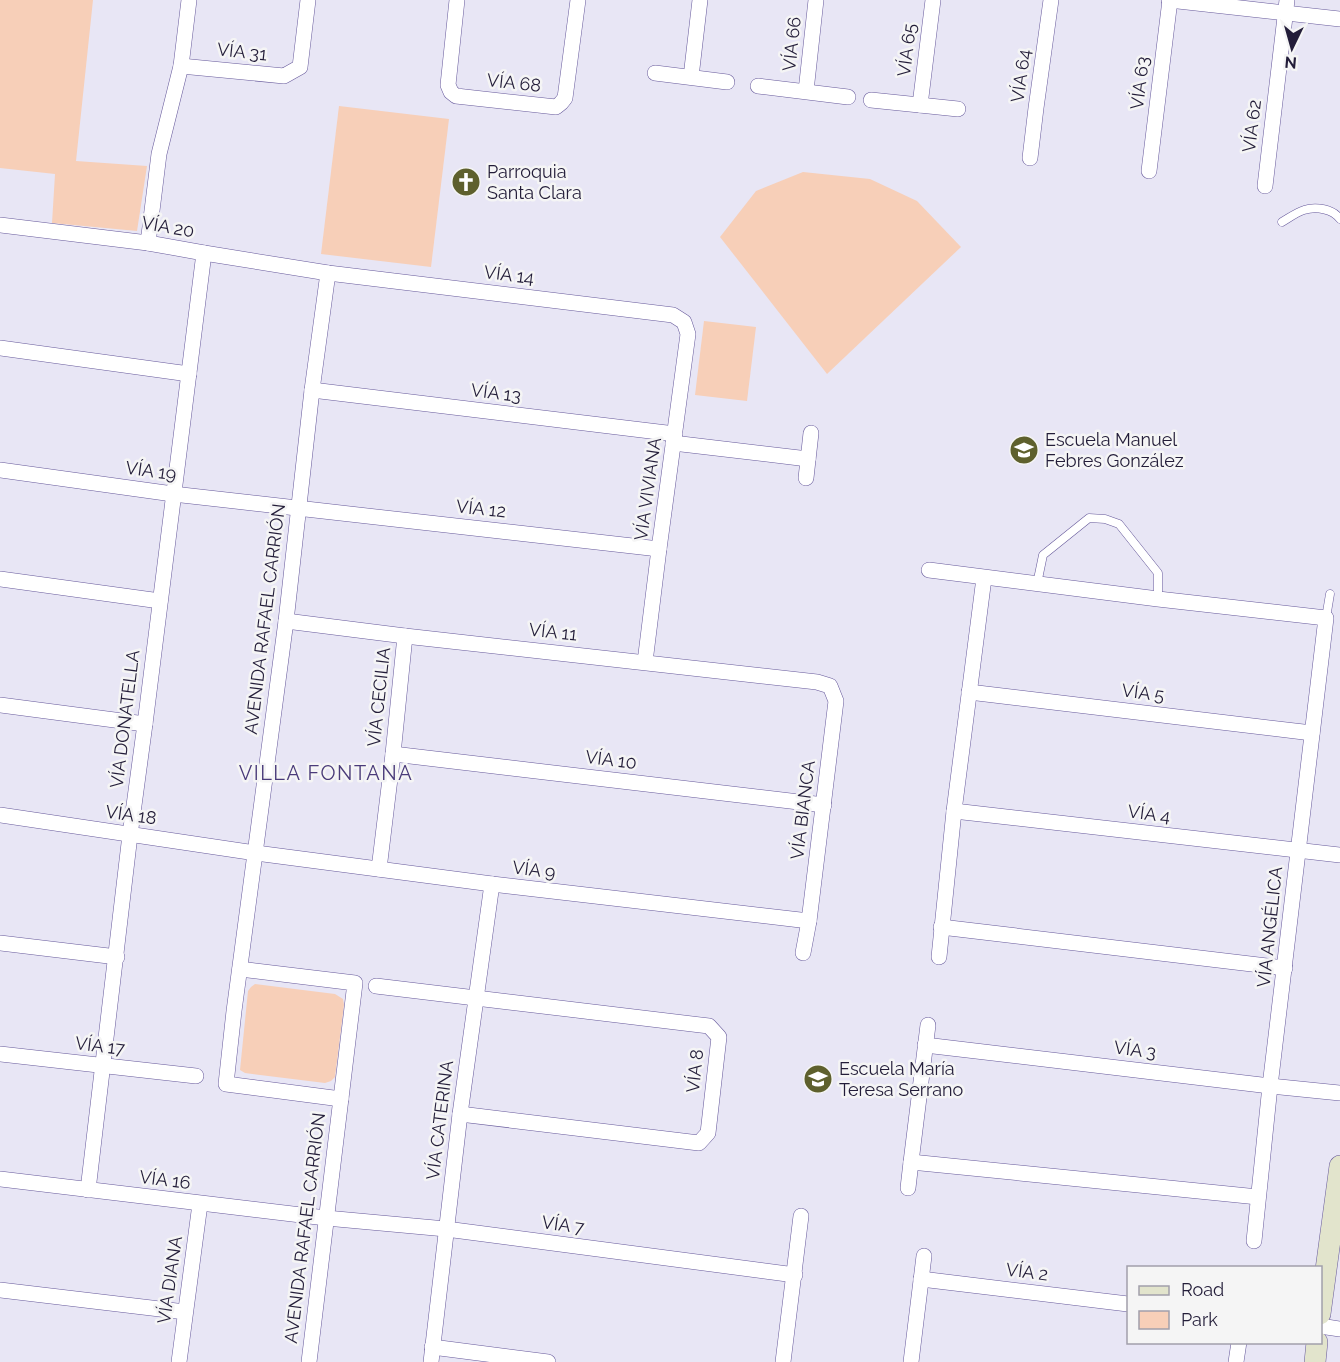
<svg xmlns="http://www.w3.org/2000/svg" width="1340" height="1362" font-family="Raleway,sans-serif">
<rect width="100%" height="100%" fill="#e8e6f5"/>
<!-- green -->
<g fill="#f7cfb8">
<polygon points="0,0 93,0 76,161 147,166 137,231 52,223 55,174 0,168"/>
<polygon points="339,106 449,119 431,267 321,254"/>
<polygon points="803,172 870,179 917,201 961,247 827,374 720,237 756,191"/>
<polygon points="704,321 756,327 747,401 695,395"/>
<polygon points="255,984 335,994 343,999 344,1005 335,1077 331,1081 325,1083 245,1073 240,1070 248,991 251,987"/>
</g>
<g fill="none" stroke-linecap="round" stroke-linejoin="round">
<!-- lane casing -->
<g stroke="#66599b" stroke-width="9">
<g id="lane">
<path d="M1282,222C1289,218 1297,212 1304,210C1316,206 1333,209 1340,219"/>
<polyline points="1037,584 1043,555 1089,518 1105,519 1119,524 1158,573 1158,599"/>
<polyline points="1326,618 1330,594"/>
</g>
</g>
<!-- street casing -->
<g stroke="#66599b" stroke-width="16">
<g id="street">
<polyline points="457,0 448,85 451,92 456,96 556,107 561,103 565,98 578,0"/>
<polyline points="1169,0 1340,19"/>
<polyline points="181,66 284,76 300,67 308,0"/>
<polyline points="655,73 727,82"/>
<polyline points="691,77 700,0"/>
<polyline points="758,86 848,97"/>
<polyline points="806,91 816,0"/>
<polyline points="871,100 958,109"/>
<polyline points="920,105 933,0"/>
<polyline points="1030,158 1036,108 1051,0"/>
<polyline points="1149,171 1170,0"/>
<polyline points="1265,186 1287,0"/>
<polyline points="0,225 148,243 204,253 328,273 673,315 684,322 688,334 659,549 645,662"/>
<polyline points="148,243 159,154 181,66 189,0"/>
<polyline points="328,273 312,390 286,621 234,1011 226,1084 341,1099"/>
<polyline points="0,348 189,374"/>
<polyline points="312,390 675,434"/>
<polyline points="673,443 808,459"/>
<polyline points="0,470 173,494 659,549"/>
<polyline points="806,478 811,433"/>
<polyline points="929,570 1158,599 1326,618 1270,1086 1254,1241"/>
<polyline points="0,579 160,601"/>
<polyline points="286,621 405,636 817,682 830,686 836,701 809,921 803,953"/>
<polyline points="969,692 1312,733"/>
<polyline points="0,705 145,724"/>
<polyline points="393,754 824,805"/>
<polyline points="954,811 1340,855"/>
<polyline points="0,815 256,853 492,884 809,921"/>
<polyline points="379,869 393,754 405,636"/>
<polyline points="941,927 1285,968"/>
<polyline points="0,943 117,957"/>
<polyline points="939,957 954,811 984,578"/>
<polyline points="240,969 355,983 309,1362"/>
<polyline points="376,986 709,1026 719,1037 708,1133 699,1143 460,1114"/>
<polyline points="925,1045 1270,1086 1340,1093"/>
<polyline points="0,1054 196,1076"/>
<polyline points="911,1162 1258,1197"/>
<polyline points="0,1179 326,1218 446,1229 795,1275"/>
<polyline points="908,1188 911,1162 928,1025"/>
<polyline points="88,1190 130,835 145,724 204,253"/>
<polyline points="921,1279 1128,1304"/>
<polyline points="0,1290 185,1312"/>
<polyline points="1320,1326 1340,1329"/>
<polyline points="432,1347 548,1362"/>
<polyline points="179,1362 200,1204"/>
<polyline points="431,1362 460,1114 492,884"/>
<polyline points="783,1362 801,1216"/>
<polyline points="911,1362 924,1256"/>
<polyline points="1236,1362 1239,1342"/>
</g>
</g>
<!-- secondary casing -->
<g stroke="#66599b" stroke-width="22">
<g id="secondary">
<polyline points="1320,1314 1340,1166"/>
<polyline points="1315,1362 1317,1342"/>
</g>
</g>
<!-- lane -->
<use href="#lane" stroke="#fff" stroke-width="8"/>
<!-- street -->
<use href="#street" stroke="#fff" stroke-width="15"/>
<!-- secondary -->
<use href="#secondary" stroke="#e2e4cc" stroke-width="21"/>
</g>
<!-- icons -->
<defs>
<g id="church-disc" transform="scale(1.5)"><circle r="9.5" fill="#5e602d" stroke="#f5f5f5"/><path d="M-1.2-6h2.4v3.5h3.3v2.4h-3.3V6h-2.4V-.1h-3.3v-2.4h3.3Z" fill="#fff"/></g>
<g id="school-disc" transform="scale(1.5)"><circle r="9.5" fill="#5e602d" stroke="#f5f5f5"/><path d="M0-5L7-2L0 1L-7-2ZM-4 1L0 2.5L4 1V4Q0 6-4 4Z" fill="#fff"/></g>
</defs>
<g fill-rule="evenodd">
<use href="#church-disc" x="466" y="182"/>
<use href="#school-disc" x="1024" y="450"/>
<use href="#school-disc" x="818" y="1079"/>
</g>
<g text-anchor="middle" stroke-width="5" stroke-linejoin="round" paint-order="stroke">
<!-- street labels -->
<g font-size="18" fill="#231d39" stroke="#f5f5f5">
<text transform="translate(792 44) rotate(-84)" y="6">VÍA 66</text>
<text transform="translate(907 50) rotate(-83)" y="6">VÍA 65</text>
<text transform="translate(242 52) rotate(6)" y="6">VÍA 31</text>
<text transform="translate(1021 76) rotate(-82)" y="6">VÍA 64</text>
<text transform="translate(514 83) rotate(6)" y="6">VÍA 68</text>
<text transform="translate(1140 83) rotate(-83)" y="6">VÍA 63</text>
<text transform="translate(1252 126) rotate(-83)" y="6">VÍA 62</text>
<text transform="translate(168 227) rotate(10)" y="6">VÍA 20</text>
<text transform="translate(509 275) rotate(7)" y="6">VÍA 14</text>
<text transform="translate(496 393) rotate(7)" y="6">VÍA 13</text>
<text transform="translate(151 471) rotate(8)" y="6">VÍA 19</text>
<text transform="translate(648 489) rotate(-82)" y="6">VÍA VIVIANA</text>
<text transform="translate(481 509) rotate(6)" y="6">VÍA 12</text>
<text transform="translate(265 619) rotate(-83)" y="6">AVENIDA RAFAEL CARRIÓN</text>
<text transform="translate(553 632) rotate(6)" y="6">VÍA 11</text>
<text transform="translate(1143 693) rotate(7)" y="6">VÍA 5</text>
<text transform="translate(379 697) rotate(-84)" y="6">VÍA CECILIA</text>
<text transform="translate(125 719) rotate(-83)" y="6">VÍA DONATELLA</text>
<text transform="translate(611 760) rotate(7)" y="6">VÍA 10</text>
<text transform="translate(803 810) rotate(-83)" y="6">VÍA BIANCA</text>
<text transform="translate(1149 814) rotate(7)" y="6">VÍA 4</text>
<text transform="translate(131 815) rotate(8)" y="6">VÍA 18</text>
<text transform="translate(534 870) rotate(7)" y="6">VÍA 9</text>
<text transform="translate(1270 927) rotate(-84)" y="6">VÍA ANGÉLICA</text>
<text transform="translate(100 1046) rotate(7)" y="6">VÍA 17</text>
<text transform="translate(1135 1050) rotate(7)" y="6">VÍA 3</text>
<text transform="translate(695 1071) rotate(-84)" y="6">VÍA 8</text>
<text transform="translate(440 1120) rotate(-83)" y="6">VÍA CATERINA</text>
<text transform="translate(165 1180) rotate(7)" y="6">VÍA 16</text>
<text transform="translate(563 1225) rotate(8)" y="6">VÍA 7</text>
<text transform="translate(305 1228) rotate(-83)" y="6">AVENIDA RAFAEL CARRIÓN</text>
<text transform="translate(1027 1272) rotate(7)" y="6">VÍA 2</text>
<text transform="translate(170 1280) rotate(-82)" y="6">VÍA DIANA</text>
</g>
<!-- poi labels -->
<g font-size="18" fill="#231d39" stroke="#f5f5f5" text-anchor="start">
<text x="487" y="178">Parroquia<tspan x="487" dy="21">Santa Clara</tspan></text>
<text x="1045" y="446">Escuela Manuel<tspan x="1045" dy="21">Febres González</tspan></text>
<text x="839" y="1075">Escuela María<tspan x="839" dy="21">Teresa Serrano</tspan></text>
</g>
<!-- neighbourhood labels -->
<g font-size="20" letter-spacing="1.5" fill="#4a3b7a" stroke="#f5f5f5">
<text x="326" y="780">VILLA FONTANA</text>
</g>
</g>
<!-- legend -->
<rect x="1127" y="1266" width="195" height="78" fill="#f5f5f5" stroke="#a19faa" stroke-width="1.5"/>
<rect x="1139" y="1286" width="30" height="9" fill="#e2e4cc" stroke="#a19faa" stroke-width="1.5"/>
<text x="1181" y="1296" font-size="18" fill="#231d39">Road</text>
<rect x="1139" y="1311" width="30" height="18" fill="#f7cfb8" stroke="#a19faa" stroke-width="1.5"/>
<text x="1181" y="1326" font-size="18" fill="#231d39">Park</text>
<!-- north arrow -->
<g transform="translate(1292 48) rotate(185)" stroke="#f5f5f5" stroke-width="4.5" paint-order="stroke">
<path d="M0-4.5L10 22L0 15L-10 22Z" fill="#231d39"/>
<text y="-9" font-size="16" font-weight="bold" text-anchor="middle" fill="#231d39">N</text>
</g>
</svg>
